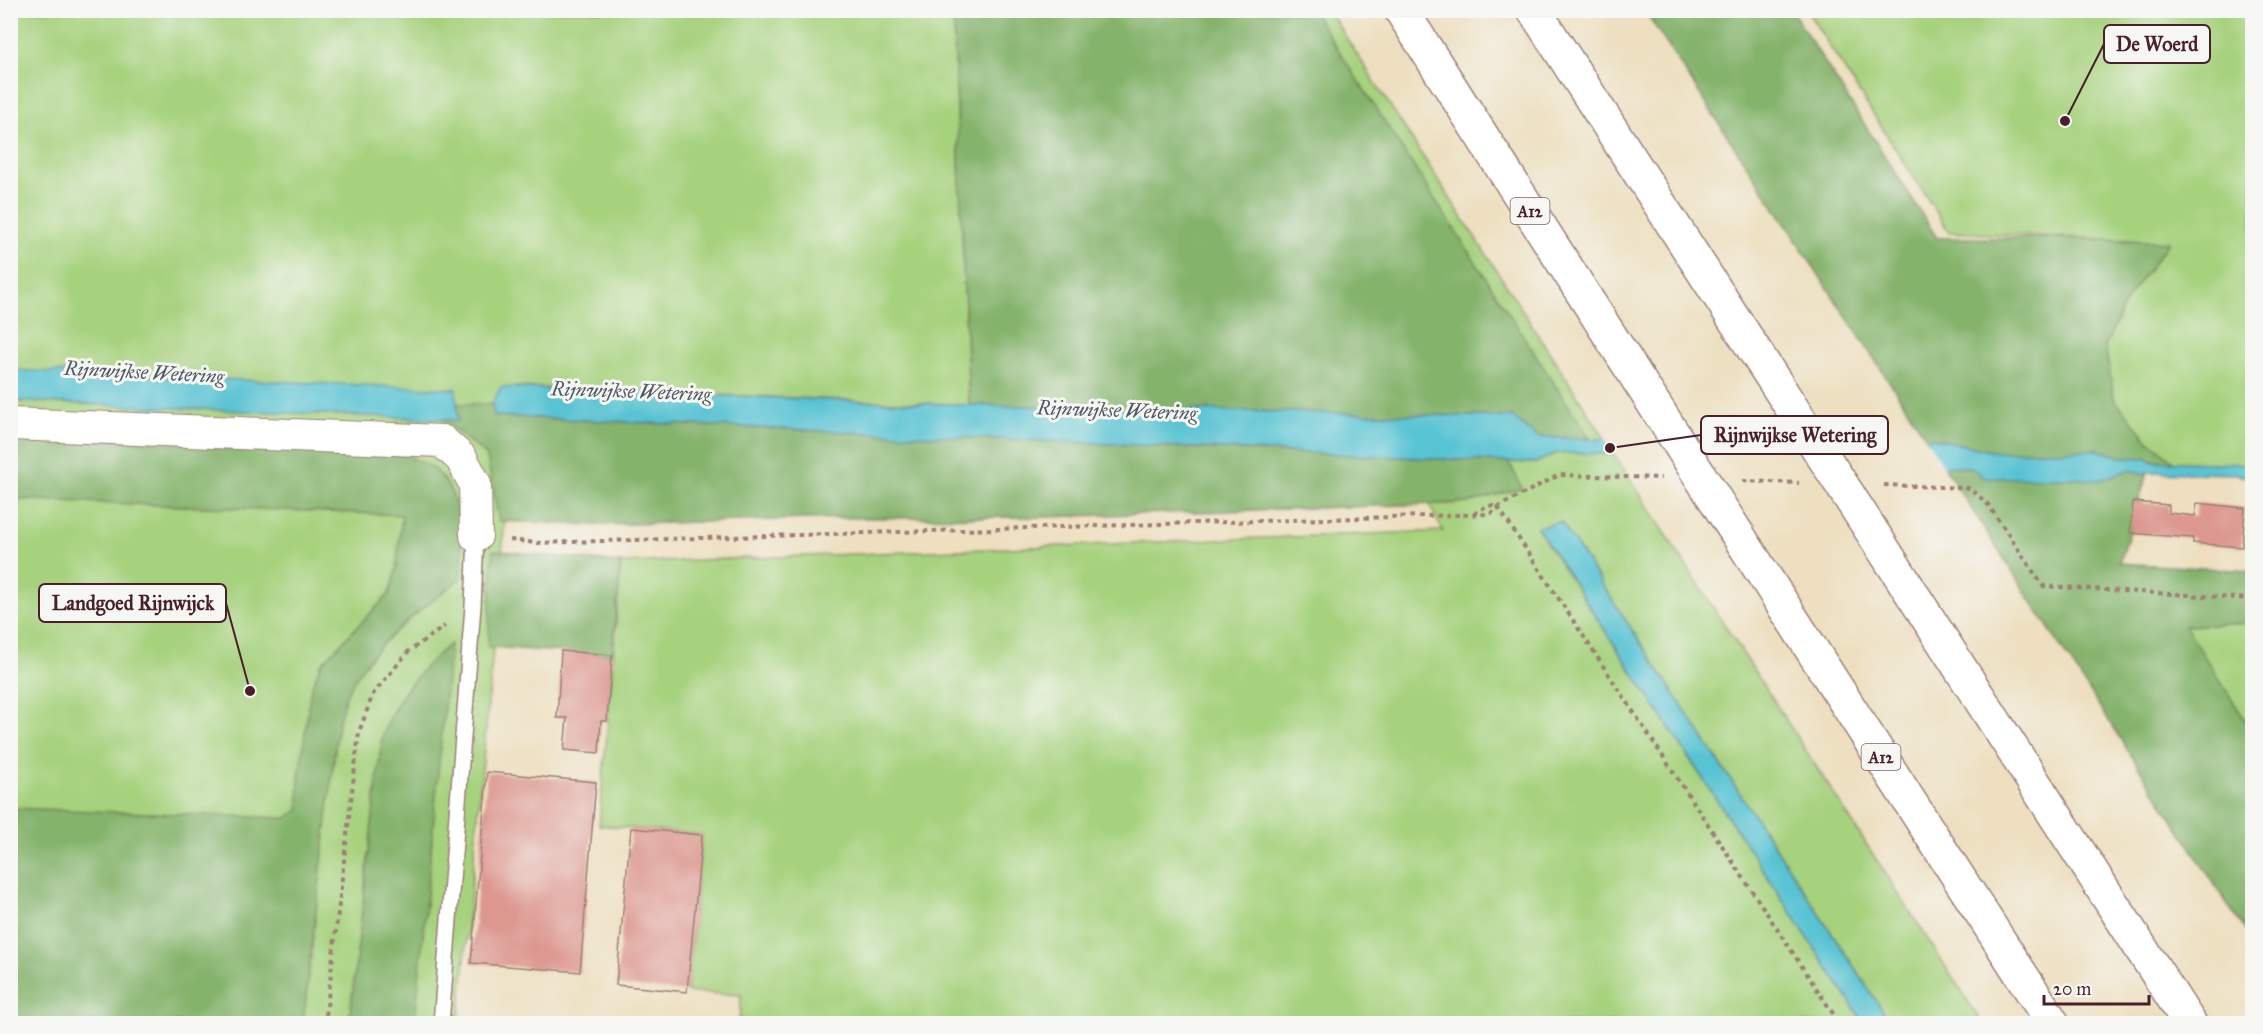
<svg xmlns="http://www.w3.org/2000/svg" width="2263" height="1034" font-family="'IM FELL Great Primer',serif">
<rect width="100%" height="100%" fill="#f6f6f2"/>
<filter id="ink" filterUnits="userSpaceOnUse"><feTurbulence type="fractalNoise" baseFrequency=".0167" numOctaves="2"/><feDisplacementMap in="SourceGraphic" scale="12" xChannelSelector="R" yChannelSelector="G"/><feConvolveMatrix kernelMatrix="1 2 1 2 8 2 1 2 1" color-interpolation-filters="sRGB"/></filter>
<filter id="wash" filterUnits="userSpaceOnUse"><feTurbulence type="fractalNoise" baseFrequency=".008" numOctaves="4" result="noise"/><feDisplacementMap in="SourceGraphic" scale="24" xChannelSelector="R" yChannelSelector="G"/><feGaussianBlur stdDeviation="1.35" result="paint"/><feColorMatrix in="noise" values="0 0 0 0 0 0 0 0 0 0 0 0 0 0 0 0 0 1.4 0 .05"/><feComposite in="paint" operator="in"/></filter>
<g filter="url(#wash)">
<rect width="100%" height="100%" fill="#eddfbf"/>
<!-- green -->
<g fill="#a6d17d" stroke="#787854" stroke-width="1.5">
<polygon points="10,11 1329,11 1606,440 1590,439 1552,382 953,11 969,405 517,387 459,1023 11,1023"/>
<polygon points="1807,11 2252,11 2252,463 2242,465 2174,462 2148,440 2114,399 2105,346 2128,297 2169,242 1949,232"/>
<polygon points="1557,453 1614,454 1982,1023 1891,1023 1561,522 1537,528 1864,1023 739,1023 741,995 687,992 702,835 599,825 621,563 1443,531 1429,504 1468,503 1521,487 1509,462 1536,463"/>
<polygon points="2252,623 2252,731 2184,626"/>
</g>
<!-- forest -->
<g fill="#84b36c" stroke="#67694c" stroke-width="1.5">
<polygon points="953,11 1313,11 1590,439 1537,437 1512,417 969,405"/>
<polygon points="1645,11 1792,11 1937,238 2069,238 2169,242 2128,297 2105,346 2114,399 2148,440 2174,462 2120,457 2098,450 1995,452 1934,438 1927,439"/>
<polygon points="456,404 492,404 496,416 1509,462 1522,488 1468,503 1045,517 847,518 597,525 499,521 487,456 442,419 458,420"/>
<path d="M11,435L406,455C414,459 424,462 431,467C462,487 465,547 460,579C419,612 371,644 347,693C343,703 341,714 338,724L303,1023H11V808L286,818L299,810V778L311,689L321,664L389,594L396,571L402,515L11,499Z"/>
<polygon points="1943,465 2099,480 2129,470 2147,474 2120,563 2252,571 2252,623 2185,626 2252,731 2252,942"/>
<polygon points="493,550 621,563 612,655 488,647"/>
<path d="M450,644L415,1023H349L382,738C395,698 418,671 450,644Z"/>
</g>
<!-- water -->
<g fill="#58c3d3" stroke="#51717f" stroke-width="1.5">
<polygon points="11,370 456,389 458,420 11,401"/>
<polygon points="501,387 969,405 1512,417 1537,437 1903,451 1927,439 1933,438 1995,452 2098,450 2120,457 2148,458 2151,461 2242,464 2252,463 2252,477 2240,476 2240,474 2147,472 2147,474 2129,470 2099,480 2074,478 1984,478 1972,467 1614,454 1557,453 1536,463 1509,462 495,416 492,404"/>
<polygon points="1561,522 1891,1023 1864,1023 1537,527"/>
</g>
<!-- pier -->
<polygon fill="#eddfbf" points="1604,437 1902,448 1925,437 1945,468 1616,457"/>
<g id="blocks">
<!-- building -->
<g fill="#dc978f">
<polygon points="2133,502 2169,505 2169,513 2195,516 2197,503 2245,508 2242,547 2193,543 2193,538 2130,533"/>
<polygon points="561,651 612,655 607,721 601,721 599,753 564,750 567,718 557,718"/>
<polygon points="487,772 596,782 580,972 471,963"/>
<polygon points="631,828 702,835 687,992 616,985"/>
</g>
</g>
</g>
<g filter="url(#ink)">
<use href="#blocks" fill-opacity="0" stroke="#9c7f75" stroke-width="1.5"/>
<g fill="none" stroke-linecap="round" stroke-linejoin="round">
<!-- lane casing -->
<g stroke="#9c7f75" stroke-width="18">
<polyline id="lane" points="441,1024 473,606 476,536"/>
</g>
<!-- street casing -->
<g stroke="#9c7f75" stroke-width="34">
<polyline id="street" points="10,424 442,441 461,458 475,484 476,536"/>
</g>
<!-- highway casing -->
<g stroke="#9c7f75" stroke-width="36">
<g id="highway">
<polyline points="1401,10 1659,412"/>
<polyline points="1534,10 1797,416"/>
<polyline points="1709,490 2053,1024"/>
<polyline points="1847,493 2190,1024"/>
</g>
</g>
<!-- path -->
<g stroke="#9c7f75" stroke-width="4" stroke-dasharray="4.5 4.5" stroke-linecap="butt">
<polyline points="1743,481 1799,483"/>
<polyline points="1884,485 1969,488 1987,503 2043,586 2252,599"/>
<polyline points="1474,514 1488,505 1498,507 1840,1024"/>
<polyline points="510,540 536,543 1490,514 1498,507 1559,475 1661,478"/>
<polyline points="325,1024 359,732 373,694 408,652 445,626"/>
</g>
<!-- lane -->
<use href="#lane" stroke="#fff" stroke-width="15"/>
<!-- street -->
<use href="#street" stroke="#fff" stroke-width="32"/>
<!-- highway -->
<use href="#highway" stroke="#fff" stroke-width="33"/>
<!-- highway-bridge casing -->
<g stroke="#9c7f75" stroke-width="36" stroke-linecap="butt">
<g id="highway-bridge">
<polyline points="1659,412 1709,490"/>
<polyline points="1797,416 1847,493"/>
</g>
</g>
<!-- highway-bridge -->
<use href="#highway-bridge" stroke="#fff" stroke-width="33"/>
</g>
</g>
<g text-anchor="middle" stroke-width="6" stroke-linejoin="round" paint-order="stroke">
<!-- shield labels -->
<g fill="#f6f6f2" stroke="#7e6067" stroke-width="1.5">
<rect x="1510.5" y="198" width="39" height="26" rx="4.5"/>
<rect x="1861.5" y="744" width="39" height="26" rx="4.5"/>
</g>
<g font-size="16" font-weight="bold" fill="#4a1f2b">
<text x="1530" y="217">A12</text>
<text x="1881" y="763">A12</text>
</g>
<!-- water labels -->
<g font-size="20" font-style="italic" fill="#4f5866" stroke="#f6f6f2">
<text transform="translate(144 372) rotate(3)" y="7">Rijnwijkse Wetering</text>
<text transform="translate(631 391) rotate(2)" y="7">Rijnwijkse Wetering</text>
<text transform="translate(1117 410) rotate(2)" y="7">Rijnwijkse Wetering</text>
</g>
</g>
<!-- callouts -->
<path fill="none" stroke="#4a1f2b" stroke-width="2" d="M2065 121L2104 44M1610 448L1701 435M250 691L226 603"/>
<g fill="#4a1f2b" stroke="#f6f6f2" stroke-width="2">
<circle cx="2065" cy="121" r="6"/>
<circle cx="1610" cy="448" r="6"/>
<circle cx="250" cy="691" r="6"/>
</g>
<g fill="#f6f6f2" stroke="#4a1f2b" stroke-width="2">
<rect x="2104" y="25" width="106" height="38" rx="6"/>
<rect x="1701" y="416" width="187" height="38" rx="6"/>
<rect x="39" y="584" width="187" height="38" rx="6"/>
</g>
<g font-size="20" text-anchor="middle" font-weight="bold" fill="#4a1f2b">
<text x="2157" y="51">De Woerd</text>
<text x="1795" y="442">Rijnwijkse Wetering</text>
<text x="133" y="610">Landgoed Rijnwijck</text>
</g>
<!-- margin -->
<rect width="2263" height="1034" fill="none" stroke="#f6f6f2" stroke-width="36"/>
<!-- scale -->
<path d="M2044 995v9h105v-9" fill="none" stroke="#4a1f2b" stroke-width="3"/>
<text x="2053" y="995" font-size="18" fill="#4a1f2b" stroke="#f6f6f2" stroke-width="4.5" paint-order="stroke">20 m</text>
</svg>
